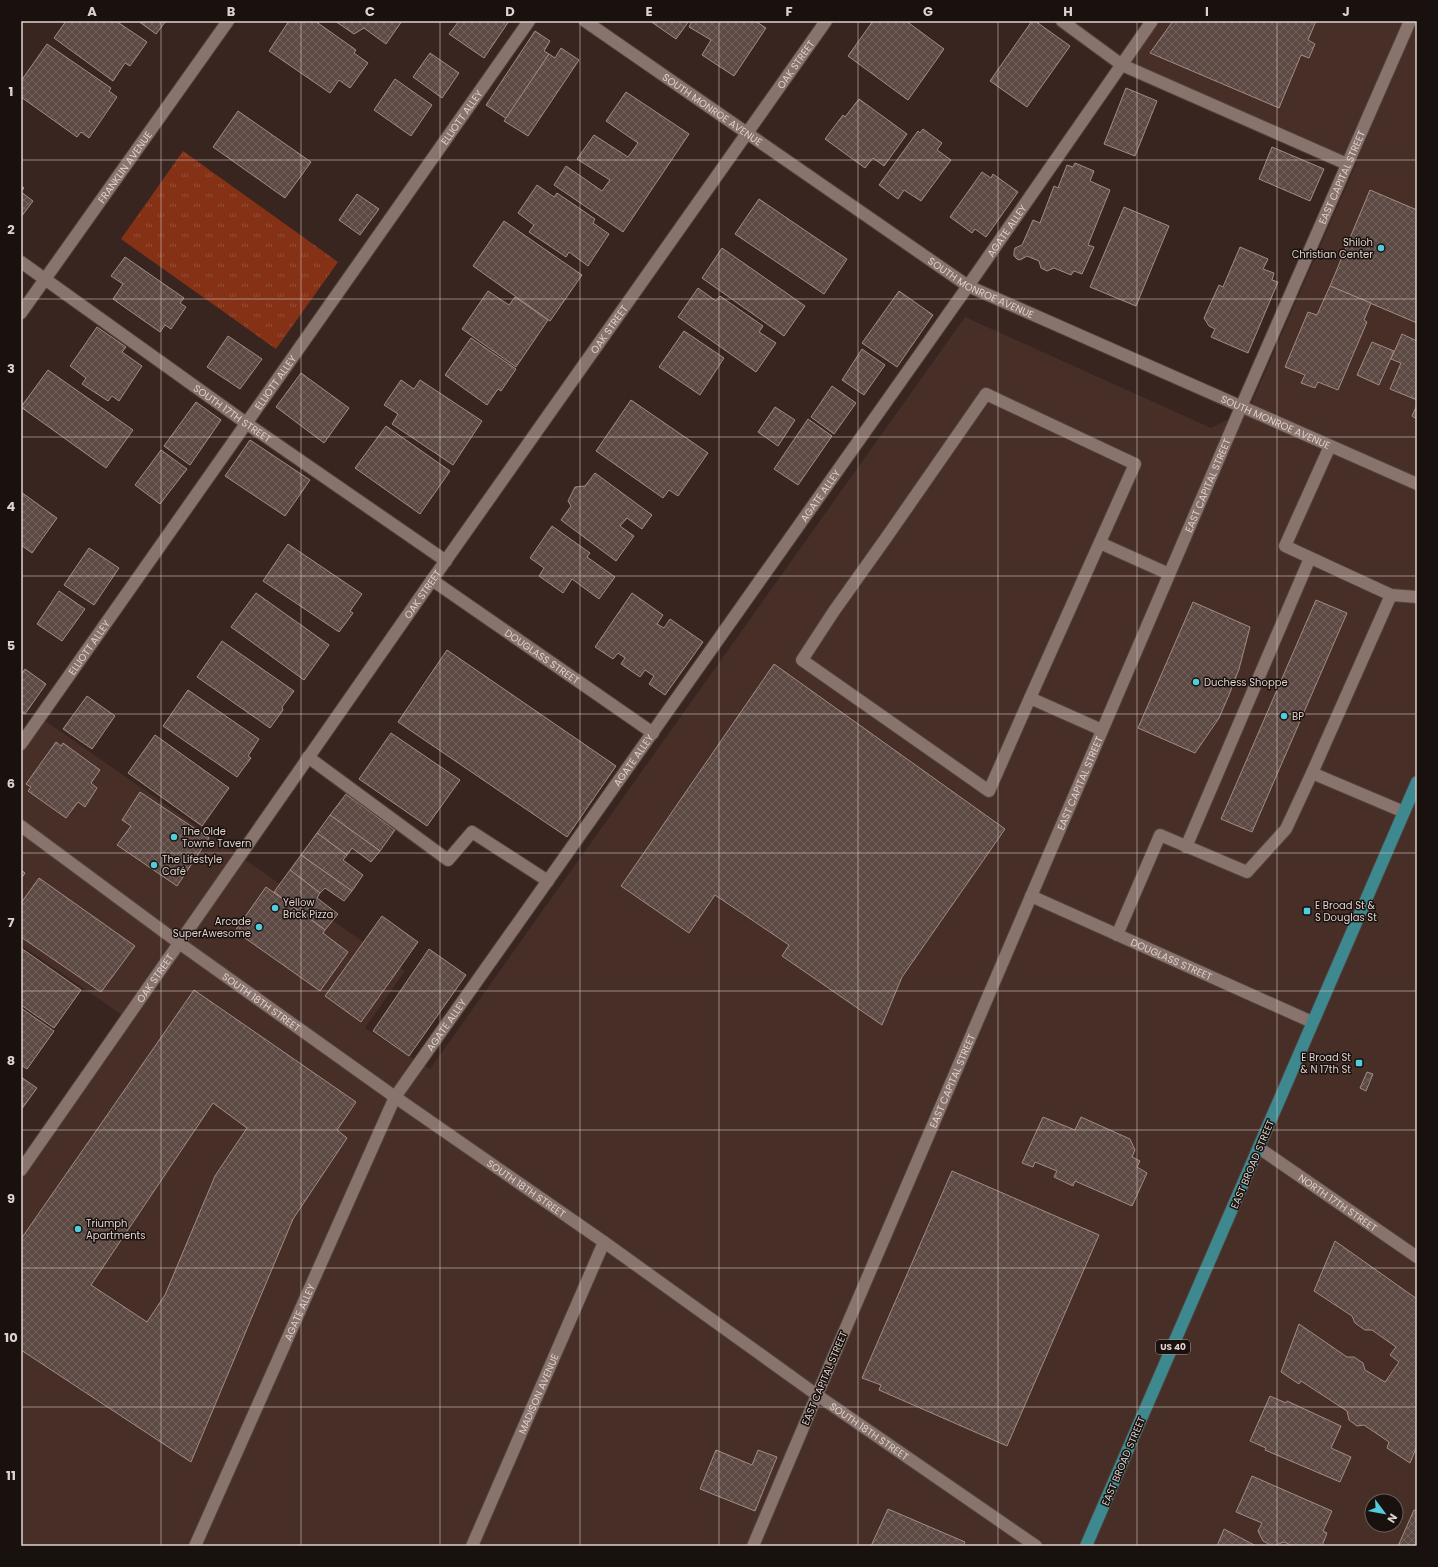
<svg xmlns="http://www.w3.org/2000/svg" width="1438" height="1567" font-family="Poppins,sans-serif">
<defs>
<pattern id="grass-tufts" width="24" height="20" patternUnits="userSpaceOnUse"><rect width="24" height="20" fill="#843116"/><path d="M3 7l-1-3M5 7V3M7 7l1-3M15 17l-1-3M17 17v-4M19 17l1-3" fill="none" stroke="#954e37"/></pattern>
<pattern id="building-cross-hatch" width="8" height="8" patternUnits="userSpaceOnUse"><rect width="8" height="8" fill="#5d4943"/><path d="M0 0l8 8M0 8l8-8" fill="none" stroke="#74625d"/></pattern>
</defs>
<rect width="100%" height="100%" fill="#382520"/>
<!-- built -->
<path fill="#472f28" fill-rule="evenodd" d="M1149,21H1417V1546H21V1168L125,1017L21,945V746L41,718L405,971L365,1028L430,1069L965,317L1211,428L1249,409L1357,162L1122,59ZM1372,1501H1396V1525H1372Z"/>
<!-- grass -->
<polygon fill="url(#grass-tufts)" points="183,151 338,262 276,349 121,239"/>
<!-- building -->
<g fill="url(#building-cross-hatch)" stroke="#a28b84" fill-rule="evenodd">
<polygon points="66,21 116,21 147,42 130,66 125,63 113,81 54,38"/>
<polygon points="138,21 166,21 156,34"/>
<polygon points="289,21 315,21 356,50 354,53 368,63 350,88 339,80 330,93 269,51"/>
<polygon points="335,21 402,21 386,44 364,28 354,34"/>
<polygon points="459,21 509,21 484,58 449,34"/>
<polygon points="650,21 689,21 676,39"/>
<polygon points="692,21 755,21 766,28 734,76 702,55 711,40 689,27"/>
<polygon points="873,21 906,21 944,49 908,100 848,56"/>
<polygon points="1032,21 1035,21 1070,46 1027,107 990,81"/>
<polygon points="1173,21 1316,21 1308,40 1315,44 1309,58 1301,55 1279,108 1150,53"/>
<polygon points="535,31 550,41 544,51 549,54 507,119 486,105"/>
<polygon points="47,44 111,88 109,91 117,97 89,138 81,132 77,137 21,97 21,81"/>
<polygon points="561,48 579,60 528,136 504,121 549,54 555,58"/>
<polygon points="430,53 459,73 442,98 413,77"/>
<polygon points="395,79 432,105 411,136 374,110"/>
<polygon points="1126,88 1157,101 1135,156 1104,144"/>
<polygon points="626,92 689,134 623,232 554,185 566,166 602,191 610,180 577,159 594,135 628,157 638,143 606,121"/>
<polygon points="859,99 907,134 884,166 873,158 865,168 825,139 843,115 845,117"/>
<polygon points="238,111 311,162 285,198 213,147"/>
<polygon points="923,129 942,143 937,150 951,160 921,201 904,190 898,199 879,185 918,131 920,133"/>
<polygon points="1272,147 1324,169 1310,201 1259,179"/>
<polygon points="1075,163 1094,171 1090,181 1110,190 1088,245 1094,247 1082,274 1074,271 1071,275 1054,268 1047,271 1041,268 1039,261 1027,256 1020,260 1017,259 1014,256 1014,252 1015,248 1022,245 1033,220 1040,223 1054,186 1058,188 1067,165 1073,167"/>
<polygon points="982,172 991,178 993,174 1018,192 986,237 975,229 972,233 950,217"/>
<polygon points="21,185 24,188 21,192 33,201 21,217"/>
<polygon points="537,185 554,197 557,193 595,219 593,223 609,234 588,266 569,252 566,257 529,232 534,225 518,213"/>
<polygon points="1370,190 1417,210 1417,323 1330,286"/>
<polygon points="357,194 379,209 360,235 339,220"/>
<polygon points="759,199 847,259 824,294 735,234"/>
<polygon points="1124,207 1169,226 1136,306 1090,287"/>
<polygon points="504,221 582,275 550,321 473,266"/>
<polygon points="1240,247 1268,259 1263,269 1274,273 1272,280 1278,282 1248,353 1211,337 1215,329 1209,326 1204,318 1219,285 1223,287"/>
<polygon points="722,248 805,306 784,336 702,278"/>
<polygon points="125,257 184,298 180,303 186,307 171,329 165,325 160,332 113,299 123,284 111,276"/>
<polygon points="1330,286 1371,303 1364,320 1367,322 1338,390 1318,382 1315,388 1301,383 1305,375 1285,367 1308,312 1317,315"/>
<polygon points="698,288 716,301 720,296 763,326 759,332 776,343 756,372 678,317"/>
<polygon points="488,291 509,305 515,297 548,320 516,367 462,329"/>
<polygon points="899,291 933,315 897,367 862,343"/>
<polygon points="97,327 126,347 122,352 142,366 119,401 112,396 108,401 82,384 86,378 70,366"/>
<polygon points="684,331 724,358 700,395 659,367"/>
<polygon points="1402,334 1417,341 1417,400 1390,389 1401,363 1391,359"/>
<polygon points="228,336 262,359 240,389 207,367"/>
<polygon points="471,338 516,369 501,391 498,389 487,405 445,375"/>
<polygon points="1372,342 1394,351 1379,385 1357,375"/>
<polygon points="862,349 885,365 864,395 842,380"/>
<polygon points="48,370 133,430 106,468 21,407"/>
<polygon points="301,373 349,408 324,443 276,407"/>
<polygon points="401,380 414,389 420,380 482,421 453,465 392,424 398,414 384,405"/>
<polygon points="832,386 856,403 834,434 811,417"/>
<polygon points="631,400 708,453 678,496 669,490 663,498 596,451"/>
<polygon points="196,402 221,420 190,465 164,446"/>
<polygon points="1417,405 1417,419 1412,416"/>
<polygon points="775,407 795,420 778,446 758,432"/>
<polygon points="808,419 832,436 798,485 774,469"/>
<polygon points="386,426 450,471 420,514 355,468"/>
<polygon points="250,440 310,480 285,516 225,476"/>
<polygon points="161,450 187,469 160,504 135,485"/>
<polygon points="595,473 652,515 642,529 627,518 620,526 634,536 616,561 561,520 571,506 568,501 575,487 585,486"/>
<polygon points="21,492 57,518 32,553 21,545"/>
<polygon points="552,526 590,553 587,557 615,577 599,599 572,579 563,593 539,576 544,568 530,558"/>
<polygon points="288,544 362,594 350,611 353,613 339,632 263,581"/>
<polygon points="89,548 119,568 94,605 64,585"/>
<polygon points="59,591 85,609 62,641 37,624"/>
<polygon points="256,593 329,645 304,680 231,627"/>
<polygon points="632,593 663,615 657,624 664,628 670,619 703,642 665,695 649,684 654,676 645,670 640,677 621,664 625,658 618,653 613,659 595,647"/>
<polygon points="1316,600 1347,613 1252,832 1221,819"/>
<polygon points="1193,602 1250,627 1239,669 1229,695 1219,718 1195,753 1138,728"/>
<polygon points="222,641 294,691 282,707 283,710 270,728 197,677"/>
<polygon points="447,650 616,766 567,837 398,722"/>
<polygon points="774,664 1005,829 902,977 882,1025 782,956 789,945 715,895 689,933 621,886"/>
<polygon points="25,669 46,684 25,714 21,712 21,675"/>
<polygon points="188,690 259,739 248,756 251,758 237,777 163,726"/>
<polygon points="87,696 115,716 92,749 63,729"/>
<polygon points="391,733 460,780 427,826 359,779"/>
<polygon points="155,735 229,788 202,826 128,773"/>
<polygon points="56,742 61,746 63,743 100,770 91,783 97,788 85,807 78,802 66,818 28,791 31,787 26,784"/>
<polygon points="140,792 209,838 177,886 117,845 131,826 122,820"/>
<polygon points="346,794 395,830 380,851 330,815"/>
<polygon points="330,815 380,851 371,862 352,848 347,855 317,833"/>
<polygon points="317,833 347,855 343,860 363,875 352,891 301,855"/>
<polygon points="301,855 352,891 344,901 325,888 320,893 290,870"/>
<polygon points="21,870 25,873 21,879"/>
<polygon points="290,870 320,893 317,898 338,914 325,930 274,892"/>
<polygon points="39,878 135,946 101,992 21,937 21,903"/>
<polygon points="266,887 325,930 323,933 348,952 320,991 235,931"/>
<polygon points="382,916 418,942 361,1022 325,996"/>
<polygon points="21,948 81,990 54,1028 21,1005"/>
<polygon points="429,949 466,975 409,1056 373,1031"/>
<path d="M194,990L356,1102L337,1130L347,1138L293,1219L191,1462L21,1350V1239ZM213,1103L247,1128L215,1176L165,1295L147,1322L91,1285Z"/>
<polygon points="21,1008 54,1031 27,1069 21,1065"/>
<polygon points="1367,1072 1373,1074 1366,1091 1360,1088"/>
<polygon points="21,1077 37,1088 21,1110"/>
<polygon points="1043,1117 1075,1130 1081,1117 1130,1139 1135,1150 1132,1157 1140,1161 1137,1167 1147,1173 1132,1206 1075,1181 1073,1186 1054,1177 1057,1171 1035,1162 1033,1167 1022,1163"/>
<polygon points="952,1171 1099,1235 1007,1446 879,1390 881,1385 862,1378"/>
<polygon points="1335,1241 1417,1299 1417,1446 1410,1463 1387,1448 1389,1442 1364,1425 1357,1426 1349,1420 1347,1411 1301,1381 1299,1384 1281,1372 1299,1324 1347,1357 1354,1357 1363,1363 1365,1370 1385,1382 1399,1362 1390,1355 1396,1347 1372,1330 1365,1330 1355,1323 1352,1316 1314,1291"/>
<polygon points="1270,1396 1286,1403 1287,1401 1341,1426 1331,1448 1351,1457 1340,1482 1265,1450 1266,1448 1250,1441"/>
<polygon points="716,1450 752,1465 758,1450 777,1457 755,1511 700,1489"/>
<polygon points="1252,1476 1332,1511 1323,1531 1327,1533 1322,1546 1293,1546 1284,1542 1273,1546 1263,1541 1258,1531 1262,1523 1236,1512"/>
<polygon points="888,1509 965,1542 963,1546 871,1546"/>
<polygon points="1414,1510 1417,1511 1417,1546 1398,1546"/>
<polygon points="1224,1529 1256,1546 1217,1546"/>
</g>
<g fill="none" stroke-linecap="round" stroke-linejoin="round">
<!-- service casing -->
<g stroke="#50413c" stroke-width="14">
<g id="service">
<polyline points="1062,21 1122,65 1347,164"/>
<path id="s1" d="M21,262L246,423L446,561"/>
<polygon points="986,394 1135,464 1030,698 989,791 802,660 834,611 886,538"/>
<polyline points="1330,446 1285,546 1391,595"/>
<polyline points="1100,543 1169,574"/>
<polyline points="1030,698 1102,730"/>
<path id="s2" d="M21,744L529,21"/>
<polyline points="308,757 448,860 472,832 548,881"/>
<polyline points="1404,812 1312,773 1391,595 1417,597"/>
<polyline points="1186,847 1310,558"/>
<polyline points="1117,935 1160,835 1247,872 1286,829 1312,773"/>
<path id="s3" d="M195,1546L395,1097L968,286L1152,21"/>
<polyline points="753,1546 817,1395"/>
</g>
</g>
<!-- minor casing -->
<g stroke="#50413c" stroke-width="14">
<g id="minor">
<path id="s4" d="M585,21L968,286L1417,484"/>
<path id="s5" d="M21,313L228,21"/>
<path id="s6" d="M432,580L653,733"/>
<path id="s7" d="M21,826L179,943L395,1097L604,1242L817,1395L1036,1546"/>
<path id="s8" d="M1031,896L1312,1022"/>
<path id="s9" d="M1259,1148L1417,1257"/>
<path id="s10" d="M21,1170L432,580L826,21"/>
<path id="s11" d="M817,1395L1241,407L1410,21"/>
<path id="s12" d="M472,1546L604,1242"/>
</g>
</g>
<!-- primary casing -->
<g stroke="#50413c" stroke-width="14">
<polyline id="primary" points="1086,1546 1417,782"/>
</g>
<!-- service -->
<use href="#service" stroke="#89736d" stroke-width="12"/>
<!-- minor -->
<use href="#minor" stroke="#89736d" stroke-width="12"/>
<!-- primary -->
<use href="#primary" stroke="#3e898f" stroke-width="12"/>
</g>
<!-- grid -->
<path fill="none" stroke="#dfd2ce" stroke-width="1" stroke-opacity="0.55" d="M161,21V1546M301,21V1546M440,21V1546M580,21V1546M719,21V1546M858,21V1546M998,21V1546M1137,21V1546M1277,21V1546M21,160H1417M21,299H1417M21,437H1417M21,576H1417M21,714H1417M21,853H1417M21,991H1417M21,1130H1417M21,1268H1417M21,1407H1417"/>
<!-- markers -->
<g fill="#52cbda" stroke="#19110e" stroke-width="1.5">
<circle cx="1381" cy="248" r="4"/>
<circle cx="1196" cy="682" r="4"/>
<circle cx="1284" cy="716" r="4"/>
<circle cx="174" cy="837" r="4"/>
<circle cx="154" cy="865" r="4"/>
<circle cx="275" cy="908" r="4"/>
<rect x="1303" y="907" width="8" height="8" rx="2"/>
<circle cx="259" cy="927" r="4"/>
<rect x="1355" y="1059" width="8" height="8" rx="2"/>
<circle cx="78" cy="1229" r="4"/>
</g>
<g text-anchor="middle" stroke-width="3" stroke-linejoin="round" paint-order="stroke">
<!-- shield labels -->
<rect fill="#19110e" stroke="#a49894" stroke-width="1" x="1156" y="1340" width="34" height="14" rx="3"/>
<g font-size="9" font-weight="bold" fill="#dfd2ce">
<text x="1173" y="1350">US 40</text>
</g>
<!-- street labels -->
<g font-size="10" fill="#dfd2ce" stroke="#19110e">
<text dy="4" stroke="none"><textPath href="#s10" startOffset="1350">OAK STREET</textPath></text>
<text dy="4" stroke="none"><textPath href="#s4" startOffset="155">SOUTH MONROE AVENUE</textPath></text>
<text dy="4" stroke="none"><textPath href="#s2" startOffset="766">ELLIOTT ALLEY</textPath></text>
<text dy="4" stroke="none"><textPath href="#s5" startOffset="179">FRANKLIN AVENUE</textPath></text>
<text dy="4" stroke="none"><textPath href="#s11" startOffset="1326">EAST CAPITAL STREET</textPath></text>
<text dy="4" stroke="none"><textPath href="#s3" startOffset="1552">AGATE ALLEY</textPath></text>
<text dy="4" stroke="none"><textPath href="#s4" startOffset="478">SOUTH MONROE AVENUE</textPath></text>
<text dy="4" stroke="none"><textPath href="#s10" startOffset="1026">OAK STREET</textPath></text>
<text dy="4" stroke="none"><textPath href="#s2" startOffset="442">ELLIOTT ALLEY</textPath></text>
<text dy="4" stroke="none"><textPath href="#s1" startOffset="260">SOUTH 17TH STREET</textPath></text>
<text dy="4" stroke="none"><textPath href="#s4" startOffset="802">SOUTH MONROE AVENUE</textPath></text>
<text dy="4" stroke="none"><textPath href="#s11" startOffset="990">EAST CAPITAL STREET</textPath></text>
<text dy="4" stroke="none"><textPath href="#s3" startOffset="1228">AGATE ALLEY</textPath></text>
<text dy="4" stroke="none"><textPath href="#s10" startOffset="702">OAK STREET</textPath></text>
<text dy="4" stroke="none"><textPath href="#s2" startOffset="118">ELLIOTT ALLEY</textPath></text>
<text dy="4" stroke="none"><textPath href="#s6" startOffset="134">DOUGLASS STREET</textPath></text>
<text dy="4" stroke="none"><textPath href="#s3" startOffset="904">AGATE ALLEY</textPath></text>
<text dy="4" stroke="none"><textPath href="#s11" startOffset="666">EAST CAPITAL STREET</textPath></text>
<text dy="4" stroke="none"><textPath href="#s8" startOffset="154">DOUGLASS STREET</textPath></text>
<text dy="4" stroke="none"><textPath href="#s10" startOffset="234">OAK STREET</textPath></text>
<text dy="4" stroke="none"><textPath href="#s7" startOffset="298">SOUTH 18TH STREET</textPath></text>
<text dy="4" stroke="none"><textPath href="#s3" startOffset="580">AGATE ALLEY</textPath></text>
<text dy="4" stroke="none"><textPath href="#s11" startOffset="342">EAST CAPITAL STREET</textPath></text>
<text transform="translate(1252 1164) rotate(-67)" y="4">EAST BROAD STREET</text>
<text dy="4" stroke="none"><textPath href="#s7" startOffset="622">SOUTH 18TH STREET</textPath></text>
<text dy="4" stroke="none"><textPath href="#s9" startOffset="96">NORTH 17TH STREET</textPath></text>
<text dy="4" stroke="none"><textPath href="#s3" startOffset="256">AGATE ALLEY</textPath></text>
<text transform="translate(824 1378) rotate(-67)" y="4">EAST CAPITAL STREET</text>
<text dy="4" stroke="none"><textPath href="#s12" startOffset="166">MADISON AVENUE</textPath></text>
<text dy="4" stroke="none"><textPath href="#s7" startOffset="1042">SOUTH 18TH STREET</textPath></text>
<text transform="translate(1123 1461) rotate(-67)" y="4">EAST BROAD STREET</text>
</g>
<!-- poi labels -->
<g font-size="10" fill="#dfd2ce" stroke="#19110e" text-anchor="start">
<text x="1373" y="246" text-anchor="end">Shiloh<tspan x="1373" dy="12">Christian Center</tspan></text>
<text x="1204" y="686">Duchess Shoppe</text>
<text x="1292" y="720">BP</text>
<text x="182" y="835">The Olde<tspan x="182" dy="12">Towne Tavern</tspan></text>
<text x="162" y="863">The Lifestyle<tspan x="162" dy="12">Café</tspan></text>
<text x="283" y="906">Yellow<tspan x="283" dy="12">Brick Pizza</tspan></text>
<text x="1315" y="909">E Broad St &amp;<tspan x="1315" dy="12">S Douglas St</tspan></text>
<text x="251" y="925" text-anchor="end">Arcade<tspan x="251" dy="12">SuperAwesome</tspan></text>
<text x="1351" y="1061" text-anchor="end">E Broad St<tspan x="1351" dy="12">&amp; N 17th St</tspan></text>
<text x="86" y="1227">Triumph<tspan x="86" dy="12">Apartments</tspan></text>
</g>
</g>
<!-- border -->
<rect width="1438" height="1567" fill="none" stroke="#19110e" stroke-width="44"/>
<!-- north arrow -->
<g transform="translate(1384 1513) rotate(122)"><circle r="19" fill="#19110e" stroke="#685e5b"/>
<path d="M0-3L7 15L0 10L-7 15Z" fill="#52cbda"/>
<text y="-6" font-size="11" font-weight="bold" text-anchor="middle" fill="#dfd2ce">N</text>
</g>
<rect x="22" y="22" width="1394" height="1523" fill="none" stroke="#dfd2ce" stroke-width="1.5"/>
<g font-size="13" text-anchor="middle" font-weight="bold" fill="#dfd2ce">
<text x="92" y="16">A</text>
<text x="231" y="16">B</text>
<text x="370" y="16">C</text>
<text x="510" y="16">D</text>
<text x="649" y="16">E</text>
<text x="789" y="16">F</text>
<text x="928" y="16">G</text>
<text x="1068" y="16">H</text>
<text x="1207" y="16">I</text>
<text x="1346" y="16">J</text>
<text x="11" y="96">1</text>
<text x="11" y="234">2</text>
<text x="11" y="373">3</text>
<text x="11" y="511">4</text>
<text x="11" y="650">5</text>
<text x="11" y="788">6</text>
<text x="11" y="927">7</text>
<text x="11" y="1065">8</text>
<text x="11" y="1203">9</text>
<text x="11" y="1342">10</text>
<text x="11" y="1480">11</text>
</g>
</svg>
